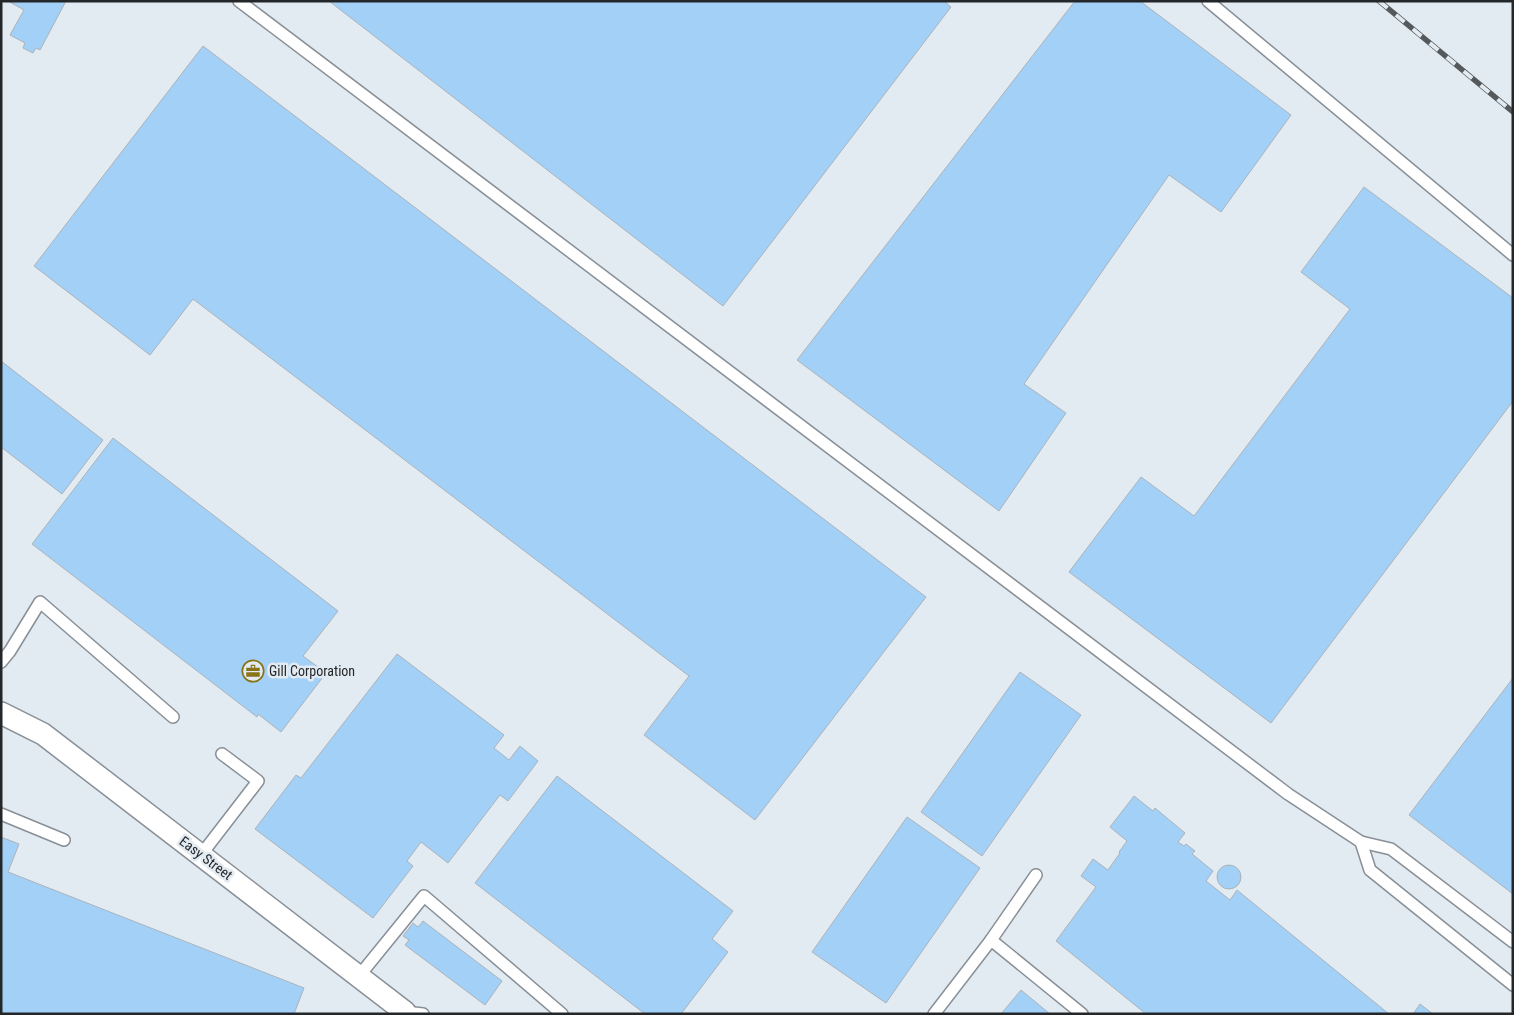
<svg xmlns="http://www.w3.org/2000/svg" width="1514" height="1015" font-family="'Roboto Condensed',sans-serif">
<rect width="100%" height="100%" fill="#e2eaf2"/>
<!-- building -->
<g fill="#a3d0f7" stroke="#abb3ba">
<polygon points="8,1 66,1 40,50 36,48 33,53 23,48 25,43 10,35 24,10"/>
<polygon points="329,1 944,1 951,7 723,306"/>
<polygon points="1075,1 1140,1 1291,115 1221,212 1169,175 1024,384 1066,413 999,511 797,360"/>
<polygon points="203,46 926,597 755,820 644,735 689,676 193,299 150,355 34,266"/>
<polygon points="1364,187 1513,298 1513,401 1271,723 1069,572 1141,477 1194,516 1350,309 1301,272"/>
<polygon points="1,361 103,440 62,494 1,447"/>
<polygon points="113,438 338,611 303,656 326,673 281,732 258,714 257,717 32,544"/>
<polygon points="397,654 504,735 494,748 509,760 520,746 538,761 508,801 500,795 448,863 421,842 407,861 413,866 373,918 255,829 296,775 301,778"/>
<polygon points="1020,672 1081,715 982,856 921,812"/>
<polygon points="1513,678 1513,894 1409,815"/>
<polygon points="557,776 733,911 712,939 728,952 681,1014 645,1014 475,883"/>
<polygon points="1134,796 1153,811 1155,808 1185,833 1178,842 1184,846 1186,844 1195,851 1192,854 1213,871 1206,881 1230,900 1237,890 1389,1014 1146,1014 1056,941 1096,887 1081,876 1093,859 1108,870 1120,853 1119,852 1127,841 1110,827"/>
<polygon points="907,817 980,868 886,1003 812,952"/>
<polygon points="1,837 19,844 8,872 304,988 294,1014 1,1014"/>
<circle cx="1229" cy="877" r="12"/>
<polygon points="423,921 502,981 485,1005 405,945 409,940 403,936 413,923 418,927"/>
<polygon points="1021,990 1050,1014 1001,1014"/>
<polygon points="1420,1004 1433,1014 1413,1014"/>
</g>
<g fill="none" stroke-linecap="round" stroke-linejoin="round">
<!-- service casing -->
<g stroke="#888f96" stroke-width="14">
<g id="service">
<polyline points="239,1 1288,794 1361,842 1391,849 1513,942"/>
<polyline points="1208,1 1513,255"/>
<polyline points="1,662 10,651 40,602 173,717"/>
<polyline points="1,814 64,840"/>
<polyline points="1361,842 1370,870 1513,985"/>
<polyline points="201,855 258,781 222,754"/>
<polyline points="991,940 1082,1014"/>
<polyline points="359,976 424,896 562,1014"/>
<polyline points="405,1012 423,1014"/>
<polyline points="934,1014 991,940 1036,875"/>
</g>
</g>
<!-- minor casing -->
<g stroke="#888f96" stroke-width="24">
<polyline id="minor" points="1,713 43,734 405,1012 404,1014"/>
</g>
<!-- service -->
<use href="#service" stroke="#fff" stroke-width="11"/>
<!-- minor -->
<use href="#minor" stroke="#fff" stroke-width="21"/>
<!-- rail casing -->
<g stroke="#55595c" stroke-width="5.5">
<polyline id="rail" points="1379,1 1513,112"/>
</g>
<!-- rail -->
<use href="#rail" stroke="#e2eaf2" stroke-width="4" stroke-dasharray="11" stroke-linecap="butt"/>
</g>
<!-- icons -->
<defs>
<g id="office-ring" transform="scale(1.125)"><circle r="9.5" fill="#e2eaf2" stroke="#897417" stroke-width="1.5"/><path d="M-6-3h4V-5.5h4V-3h4V5H-6ZM-1-4.5V-3h2v-1.5ZM-6 0V1H6V0Z" fill="#897417"/></g>
</defs>
<g fill-rule="evenodd">
<use href="#office-ring" x="253" y="671"/>
</g>
<g text-anchor="middle" stroke-width="5" stroke-linejoin="round" paint-order="stroke">
<!-- poi labels -->
<g font-size="14" fill="#242729" stroke="#e2eaf2" text-anchor="start">
<text x="269" y="676">Gill Corporation</text>
</g>
<!-- street labels -->
<g font-size="14" fill="#242729" stroke="#e2eaf2">
<text transform="translate(206 858) rotate(37)" y="5">Easy Street</text>
</g>
</g>
<!-- border -->
<rect width="1514" height="1015" fill="none" stroke="#242729" stroke-width="5"/>
</svg>
